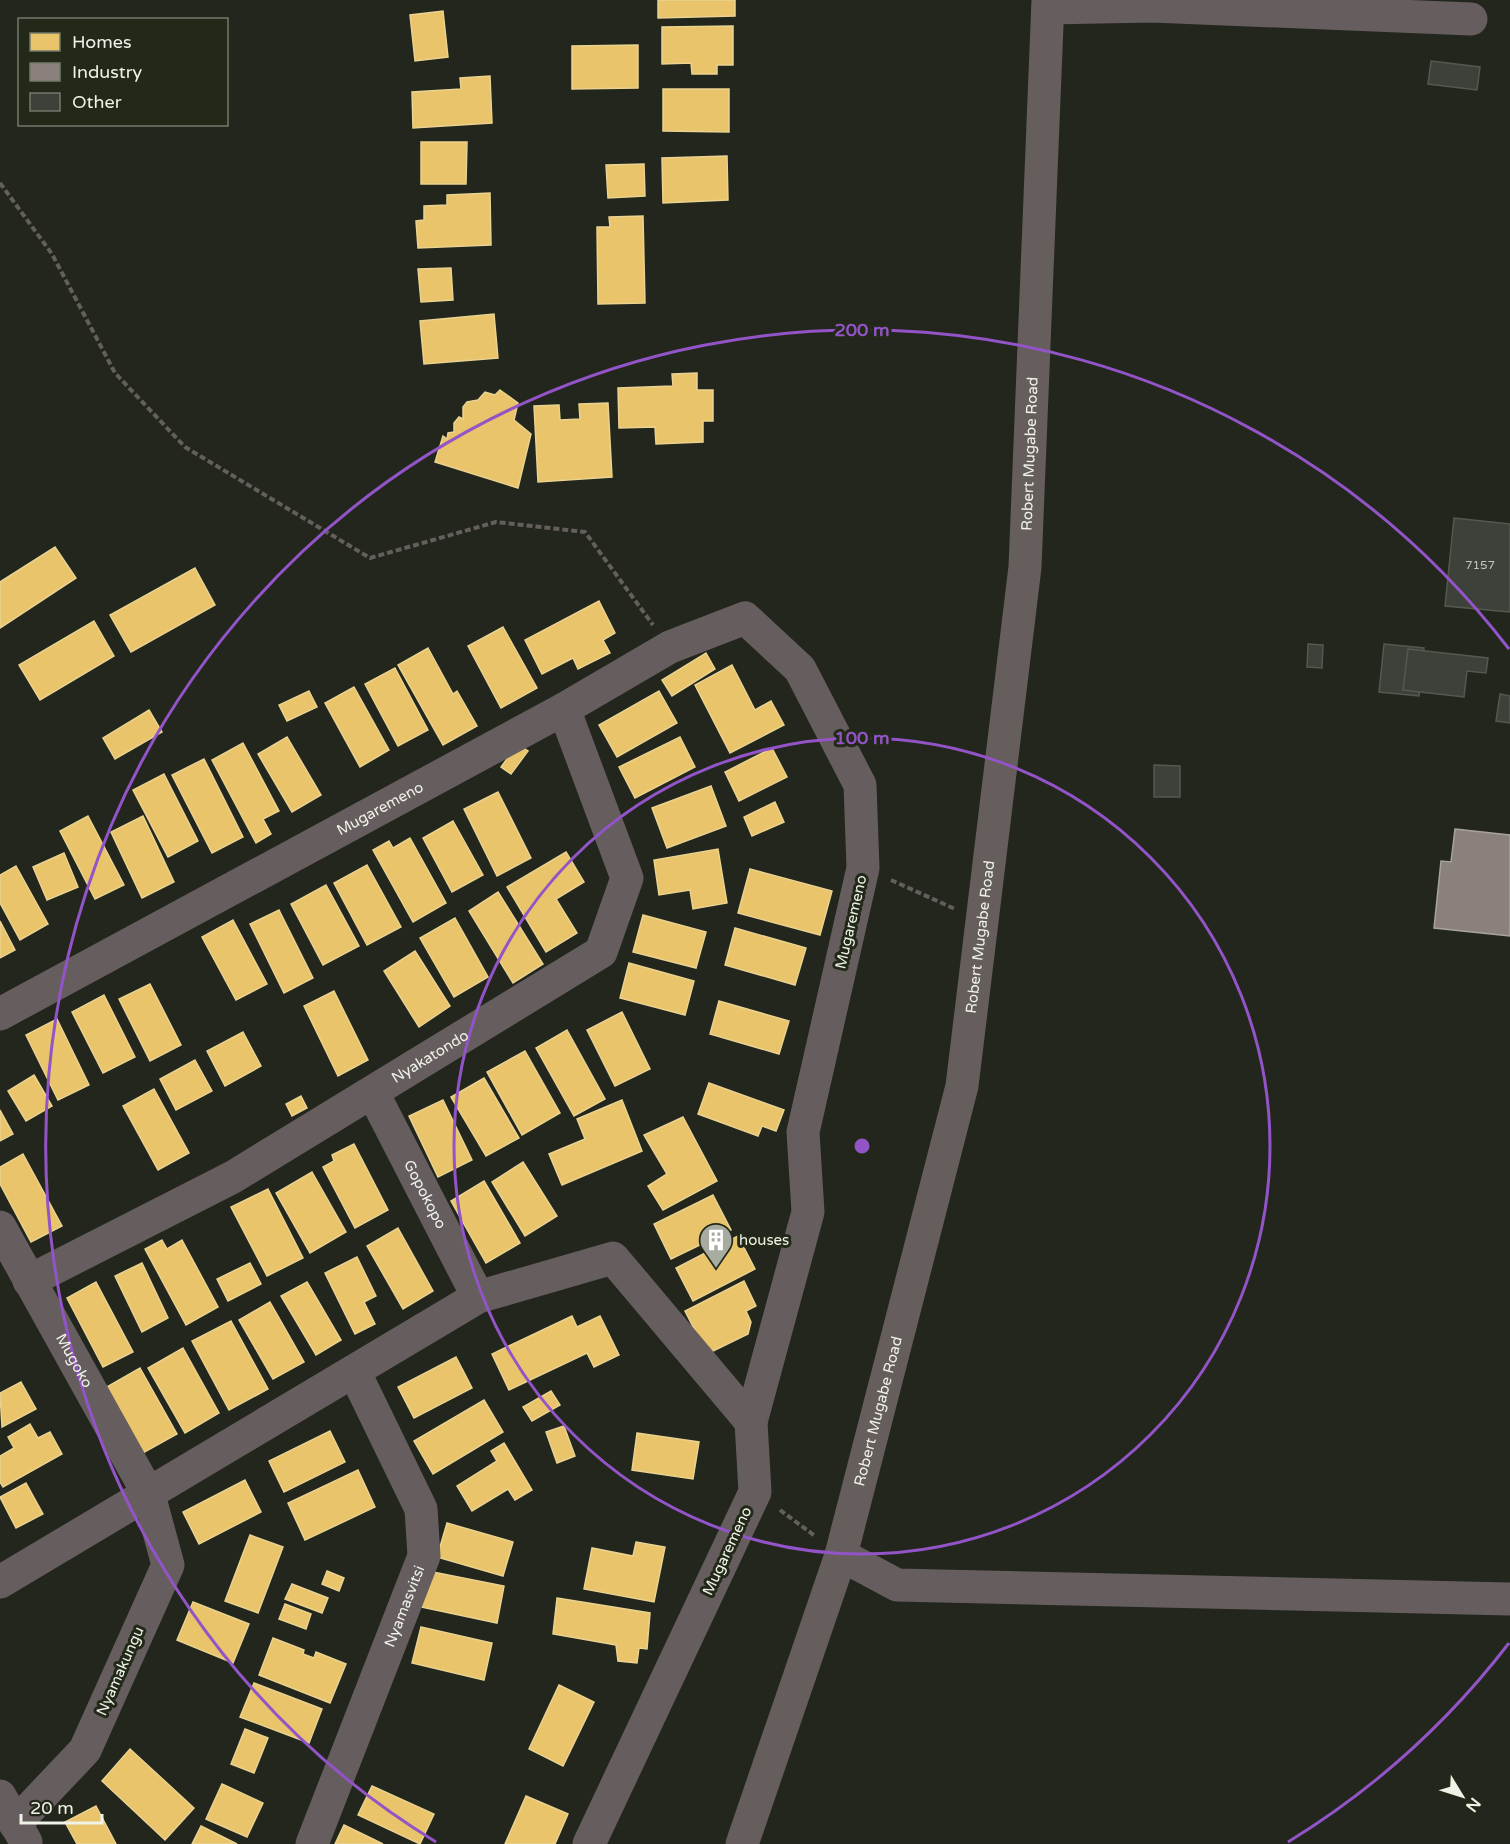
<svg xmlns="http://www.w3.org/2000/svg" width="1510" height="1844" font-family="'Varela Round',sans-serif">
<rect width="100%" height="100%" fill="#22261c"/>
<!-- homes -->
<g fill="#e9c46a" stroke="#ead290" stroke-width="1.5">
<polygon points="658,0 735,0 735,16 658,18"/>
<polygon points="443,11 448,57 415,61 410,15"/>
<polygon points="733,26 733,65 717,65 717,74 692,74 691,63 662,64 662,27"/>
<polygon points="638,45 638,88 572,89 572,46"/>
<polygon points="490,76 492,123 413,128 412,92 461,89 460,78"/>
<polygon points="663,89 729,89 729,132 663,131"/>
<polygon points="421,142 467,142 466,184 421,184"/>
<polygon points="727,156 728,200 663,203 662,158"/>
<polygon points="644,164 645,196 608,198 606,165"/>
<polygon points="490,193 491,245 418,248 416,221 424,220 424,206 447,205 447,195"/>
<polygon points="643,216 645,303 598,304 597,227 610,227 609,217"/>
<polygon points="451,268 453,300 421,302 418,269"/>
<polygon points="494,314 498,358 424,364 420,321"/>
<polygon points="697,373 697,390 713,390 713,421 703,421 703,442 656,444 655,427 619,428 618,388 673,386 672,374"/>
<polygon points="500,390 518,403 514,420 531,434 518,488 435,462 443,436 447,439 448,433 454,432 454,423 459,417 463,419 463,407 467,402 478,400 485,392 495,395"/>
<polygon points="608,403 612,477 538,482 534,406 559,405 560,420 580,419 579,404"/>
<polygon points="55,547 76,578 0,628 0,582"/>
<polygon points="195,568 215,605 131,652 110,615"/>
<polygon points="599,601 615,633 603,640 610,653 578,669 573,658 542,674 525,640"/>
<polygon points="94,621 114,656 40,700 19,665"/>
<polygon points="503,627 537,688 501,708 468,646"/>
<polygon points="428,648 453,694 457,691 477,726 443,745 398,665"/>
<polygon points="706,653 715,669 672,696 662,680"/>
<polygon points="732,665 755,710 771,701 784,725 730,753 695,685"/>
<polygon points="395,668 428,730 398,746 365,684"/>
<polygon points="354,687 389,750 360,767 325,703"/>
<polygon points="309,691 317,707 287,721 279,705"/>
<polygon points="659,691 677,723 617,757 599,725"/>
<polygon points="149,710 162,732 115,759 103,738"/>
<polygon points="287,737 321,795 292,812 258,754"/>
<polygon points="680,737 695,767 635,798 619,767"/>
<polygon points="243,743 279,811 263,819 271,834 256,843 212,760"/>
<polygon points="518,744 528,751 511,774 501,767"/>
<polygon points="772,748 787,777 739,801 725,772"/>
<polygon points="204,759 243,837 212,853 172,775"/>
<polygon points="164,774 198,841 168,857 133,790"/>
<polygon points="711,786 726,826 667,848 652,808"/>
<polygon points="498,792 531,858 497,876 464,809"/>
<polygon points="775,802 784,822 752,836 744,817"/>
<polygon points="88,816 124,885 95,899 60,831"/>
<polygon points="143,816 174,882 142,898 111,832"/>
<polygon points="453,821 483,875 452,892 423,838"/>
<polygon points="410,838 446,903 413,922 373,850 389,841 393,848"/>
<polygon points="718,849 727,903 693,909 690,890 659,895 654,860"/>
<polygon points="566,852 584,882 556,899 577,933 546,952 507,887"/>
<polygon points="64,853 78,887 47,900 33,867"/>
<polygon points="367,865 401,927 367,945 334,883"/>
<polygon points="16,866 48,924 20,940 0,903 0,875"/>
<polygon points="750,869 832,891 820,935 738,913"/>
<polygon points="326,885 359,946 323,965 291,904"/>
<polygon points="498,892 543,964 513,983 469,911"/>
<polygon points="279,910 313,978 284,993 250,924"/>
<polygon points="643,915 706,932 696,968 633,952"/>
<polygon points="455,918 488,977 454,997 420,938"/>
<polygon points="233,920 267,984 236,1000 202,937"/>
<polygon points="0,921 15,950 0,958"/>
<polygon points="735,928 806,948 795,985 725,965"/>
<polygon points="415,951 450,1006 419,1027 384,971"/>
<polygon points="629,963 694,981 685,1015 620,998"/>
<polygon points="150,984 181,1045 150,1061 119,999"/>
<polygon points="334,991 368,1060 338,1076 304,1006"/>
<polygon points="104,995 135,1057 103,1073 72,1012"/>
<polygon points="719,1001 789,1021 779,1054 710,1034"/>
<polygon points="622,1012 650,1069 615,1086 587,1030"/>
<polygon points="57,1019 89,1085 58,1100 26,1035"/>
<polygon points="567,1030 605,1099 574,1116 536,1048"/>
<polygon points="243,1032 261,1066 225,1086 207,1051"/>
<polygon points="525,1051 560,1113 522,1135 487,1072"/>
<polygon points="195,1060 212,1091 176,1110 160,1079"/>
<polygon points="34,1075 52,1106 26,1121 8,1091"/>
<polygon points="484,1078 519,1138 486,1156 451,1097"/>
<polygon points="709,1083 784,1110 776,1131 762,1126 758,1136 698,1114"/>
<polygon points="154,1089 189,1153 158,1170 123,1106"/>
<polygon points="301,1096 307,1108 292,1116 286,1104"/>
<polygon points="443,1100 472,1160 438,1177 409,1116"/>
<polygon points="622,1100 642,1151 562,1185 549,1154 585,1139 577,1119"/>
<polygon points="0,1110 13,1134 0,1141"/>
<polygon points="683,1117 717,1181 663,1210 648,1186 667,1174 644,1135"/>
<polygon points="354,1144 388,1210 355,1228 323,1167 334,1161 332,1155"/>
<polygon points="23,1154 62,1226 31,1242 0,1184 0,1167"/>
<polygon points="523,1162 557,1216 525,1236 492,1182"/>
<polygon points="312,1172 346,1232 310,1253 276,1193"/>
<polygon points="484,1181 520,1243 486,1263 451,1201"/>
<polygon points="268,1189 303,1258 267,1276 231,1207"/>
<polygon points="713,1195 731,1230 671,1259 654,1224"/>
<polygon points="398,1228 433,1291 403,1309 367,1246"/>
<polygon points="738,1236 755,1269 693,1301 676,1268"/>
<polygon points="162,1240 167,1249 182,1240 218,1307 186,1325 145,1249"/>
<polygon points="357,1257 376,1296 364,1302 375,1324 355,1334 325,1273"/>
<polygon points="142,1263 168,1318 142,1332 115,1276"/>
<polygon points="250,1263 261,1284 228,1301 217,1279"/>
<polygon points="744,1281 756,1306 746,1311 751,1322 748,1334 707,1354 685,1311"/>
<polygon points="96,1282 133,1352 103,1367 67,1298"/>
<polygon points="307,1282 341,1340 316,1355 281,1296"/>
<polygon points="270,1302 304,1362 273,1379 239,1320"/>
<polygon points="572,1316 577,1327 600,1316 619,1355 594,1367 587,1353 509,1390 492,1354"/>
<polygon points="231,1321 268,1389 229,1410 192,1341"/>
<polygon points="183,1348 219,1413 185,1433 148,1368"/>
<polygon points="456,1357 472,1388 414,1418 398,1387"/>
<polygon points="140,1368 177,1434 141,1454 105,1388"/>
<polygon points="21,1382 36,1409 2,1427 0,1393"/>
<polygon points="551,1391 560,1405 532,1421 523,1407"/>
<polygon points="484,1400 503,1432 433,1474 414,1441"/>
<polygon points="30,1424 38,1438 50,1432 62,1454 3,1487 0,1482 0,1456 14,1448 8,1437"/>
<polygon points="564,1426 575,1456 557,1463 546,1432"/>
<polygon points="330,1431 345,1462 284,1492 269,1461"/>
<polygon points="637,1433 699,1442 693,1479 632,1470"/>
<polygon points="504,1443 532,1490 515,1500 508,1489 472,1511 457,1486 497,1461 491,1451"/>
<polygon points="358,1470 375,1507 305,1540 288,1503"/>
<polygon points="245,1480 261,1512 199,1544 183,1512"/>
<polygon points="26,1483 43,1514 16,1528 0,1497"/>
<polygon points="447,1523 513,1542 503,1576 437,1557"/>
<polygon points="250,1535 283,1547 258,1613 225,1601"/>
<polygon points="636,1542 665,1547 654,1602 584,1589 592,1548 633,1556"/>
<polygon points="327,1571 344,1578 339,1591 322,1584"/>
<polygon points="428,1571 504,1586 497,1623 421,1607"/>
<polygon points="292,1584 328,1598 322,1613 285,1599"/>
<polygon points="557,1598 650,1613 647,1649 639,1648 637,1663 618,1661 616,1645 553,1634"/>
<polygon points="193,1602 249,1624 233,1663 177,1640"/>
<polygon points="285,1604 311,1614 306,1629 279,1619"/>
<polygon points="421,1627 492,1643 484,1680 412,1663"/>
<polygon points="273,1638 304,1650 303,1654 314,1658 316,1652 346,1664 330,1703 259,1675"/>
<polygon points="254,1683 322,1709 309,1743 240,1717"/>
<polygon points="559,1685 594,1702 563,1766 529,1749"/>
<polygon points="245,1729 268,1738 254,1773 231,1764"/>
<polygon points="130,1749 194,1808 165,1840 102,1781"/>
<polygon points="222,1784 263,1803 247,1837 206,1819"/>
<polygon points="372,1786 434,1814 420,1844 358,1815"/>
<polygon points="526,1796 568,1814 555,1844 505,1844"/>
<polygon points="96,1806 116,1844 77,1844 65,1822"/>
<polygon points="344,1825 383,1844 335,1844"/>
<polygon points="201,1826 237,1844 192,1844"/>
</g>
<!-- industry -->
<polygon fill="#8a817c" stroke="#a8a39c" stroke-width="1.5" points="1455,829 1510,835 1510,936 1434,928 1441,861 1451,862"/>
<!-- building -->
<g fill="#3e4139" stroke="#555850" stroke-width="1.5">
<polygon points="1431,61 1480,67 1477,90 1428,84"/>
<polygon points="1454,518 1510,524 1510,612 1445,606"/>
<polygon points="1308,644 1323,645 1322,668 1307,667"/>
<polygon points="1384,644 1424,648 1419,696 1379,692"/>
<polygon points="1408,649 1488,658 1486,673 1467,671 1464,697 1403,690"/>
<polygon points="1500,694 1510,696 1510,723 1496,721"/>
<polygon points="1154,765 1180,766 1180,797 1154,797"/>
</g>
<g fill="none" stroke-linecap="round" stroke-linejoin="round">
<!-- path -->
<g stroke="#625f5d" stroke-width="4" stroke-dasharray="6 3" stroke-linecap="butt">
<polyline points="0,183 52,254 115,373 185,447 370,558 496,522 585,532 653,625"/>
<polyline points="891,880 955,909"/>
<polyline points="780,1510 815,1536"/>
</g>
<!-- minor -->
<g stroke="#665d5e" stroke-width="33">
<polyline points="1048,8 1152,6 1471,19"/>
<path id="s1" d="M0,1014L564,709L670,647L745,618L800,669L860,785L863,868L803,1132L808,1212L751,1422L755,1492L589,1844"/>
<path id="s2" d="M373,1093L478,1297"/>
<path id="s3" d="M0,1227L149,1495L168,1565L85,1750L15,1824"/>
<path id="s4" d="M29,1281L233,1177L601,952L627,878L564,709"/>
<polyline points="841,1555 897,1585 1510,1599"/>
<polyline points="0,1582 478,1297 613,1258 751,1422"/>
<polyline points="0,1796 26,1842"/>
<path id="s5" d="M312,1844L424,1556L421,1509L354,1371"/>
</g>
<!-- major -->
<path stroke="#665d5d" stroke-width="33" id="s6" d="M742,1844L841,1555L962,1086L1025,567L1048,0"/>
</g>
<!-- distance rings -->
<g fill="none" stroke="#9254c7" stroke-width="3">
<circle cx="862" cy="1146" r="408"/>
<path d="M1509 1643A816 816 0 0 1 1288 1842M436 1842A816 816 0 1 1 1509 649"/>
</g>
<!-- icons -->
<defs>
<g id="building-pin" transform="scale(1.725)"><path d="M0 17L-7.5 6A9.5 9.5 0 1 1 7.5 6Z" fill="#a7aba0" stroke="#232919"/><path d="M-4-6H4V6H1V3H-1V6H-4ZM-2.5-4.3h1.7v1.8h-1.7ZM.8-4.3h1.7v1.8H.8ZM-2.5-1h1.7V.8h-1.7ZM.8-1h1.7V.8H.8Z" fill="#fff"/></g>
</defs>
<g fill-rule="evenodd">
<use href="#building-pin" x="716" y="1240"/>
</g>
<g text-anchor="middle" stroke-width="6" stroke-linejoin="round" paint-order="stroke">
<!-- number labels -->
<g font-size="12" fill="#c2c6bc">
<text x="1480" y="569">7157</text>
</g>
<!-- street labels -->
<g font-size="15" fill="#eef2e7" stroke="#232919">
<text dy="5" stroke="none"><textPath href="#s6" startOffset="1426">Robert Mugabe Road</textPath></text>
<text dy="5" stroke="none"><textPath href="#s1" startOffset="432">Mugaremeno</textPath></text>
<text transform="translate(851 922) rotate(-77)" y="5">Mugaremeno</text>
<text dy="5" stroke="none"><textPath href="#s6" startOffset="940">Robert Mugabe Road</textPath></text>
<text dy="5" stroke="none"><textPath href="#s4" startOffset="460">Nyakatondo</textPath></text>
<text dy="5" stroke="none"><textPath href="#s2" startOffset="114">Gopokopo</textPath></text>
<text dy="5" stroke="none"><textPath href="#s3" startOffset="153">Mugoko</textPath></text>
<text dy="5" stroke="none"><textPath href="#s6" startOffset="454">Robert Mugabe Road</textPath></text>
<text transform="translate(727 1551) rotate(-65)" y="5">Mugaremeno</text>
<text dy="5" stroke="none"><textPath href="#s5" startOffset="255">Nyamasvitsi</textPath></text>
<text transform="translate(120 1671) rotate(-66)" y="5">Nyamakungu</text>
</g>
<!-- poi labels -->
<g font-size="15" fill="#eef2e7" stroke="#232919" text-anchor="start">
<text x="739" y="1245">houses</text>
</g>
</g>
<circle cx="862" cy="1146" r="9" fill="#9254c7" stroke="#232919" stroke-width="3"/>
<g font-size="18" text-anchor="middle" font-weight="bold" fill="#9254c7" stroke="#232919" stroke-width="6" stroke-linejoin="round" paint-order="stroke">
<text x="862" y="336">200 m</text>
<text x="862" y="744">100 m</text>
</g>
<!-- legend -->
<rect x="18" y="18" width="210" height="108" fill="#232919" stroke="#74796b" stroke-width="1.5"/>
<rect x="30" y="33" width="30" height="18" fill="#e9c46a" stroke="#74796b" stroke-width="1.5"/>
<text x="72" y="48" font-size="18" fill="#eef2e7">Homes</text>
<rect x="30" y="63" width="30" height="18" fill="#8a817c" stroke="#74796b" stroke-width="1.5"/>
<text x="72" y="78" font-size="18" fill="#eef2e7">Industry</text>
<rect x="30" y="93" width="30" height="18" fill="#3e4139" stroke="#74796b" stroke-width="1.5"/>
<text x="72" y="108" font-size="18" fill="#eef2e7">Other</text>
<!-- north arrow -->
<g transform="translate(1462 1796) rotate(128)" stroke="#232919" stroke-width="4.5" paint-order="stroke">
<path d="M0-4.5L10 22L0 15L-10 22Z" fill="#eef2e7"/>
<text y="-9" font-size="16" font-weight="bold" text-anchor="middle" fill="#eef2e7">N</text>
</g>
<!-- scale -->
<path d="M21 1814v9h81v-9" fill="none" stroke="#eef2e7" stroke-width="3"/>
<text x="30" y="1814" font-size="18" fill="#eef2e7" stroke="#232919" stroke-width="4.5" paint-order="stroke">20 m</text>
</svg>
